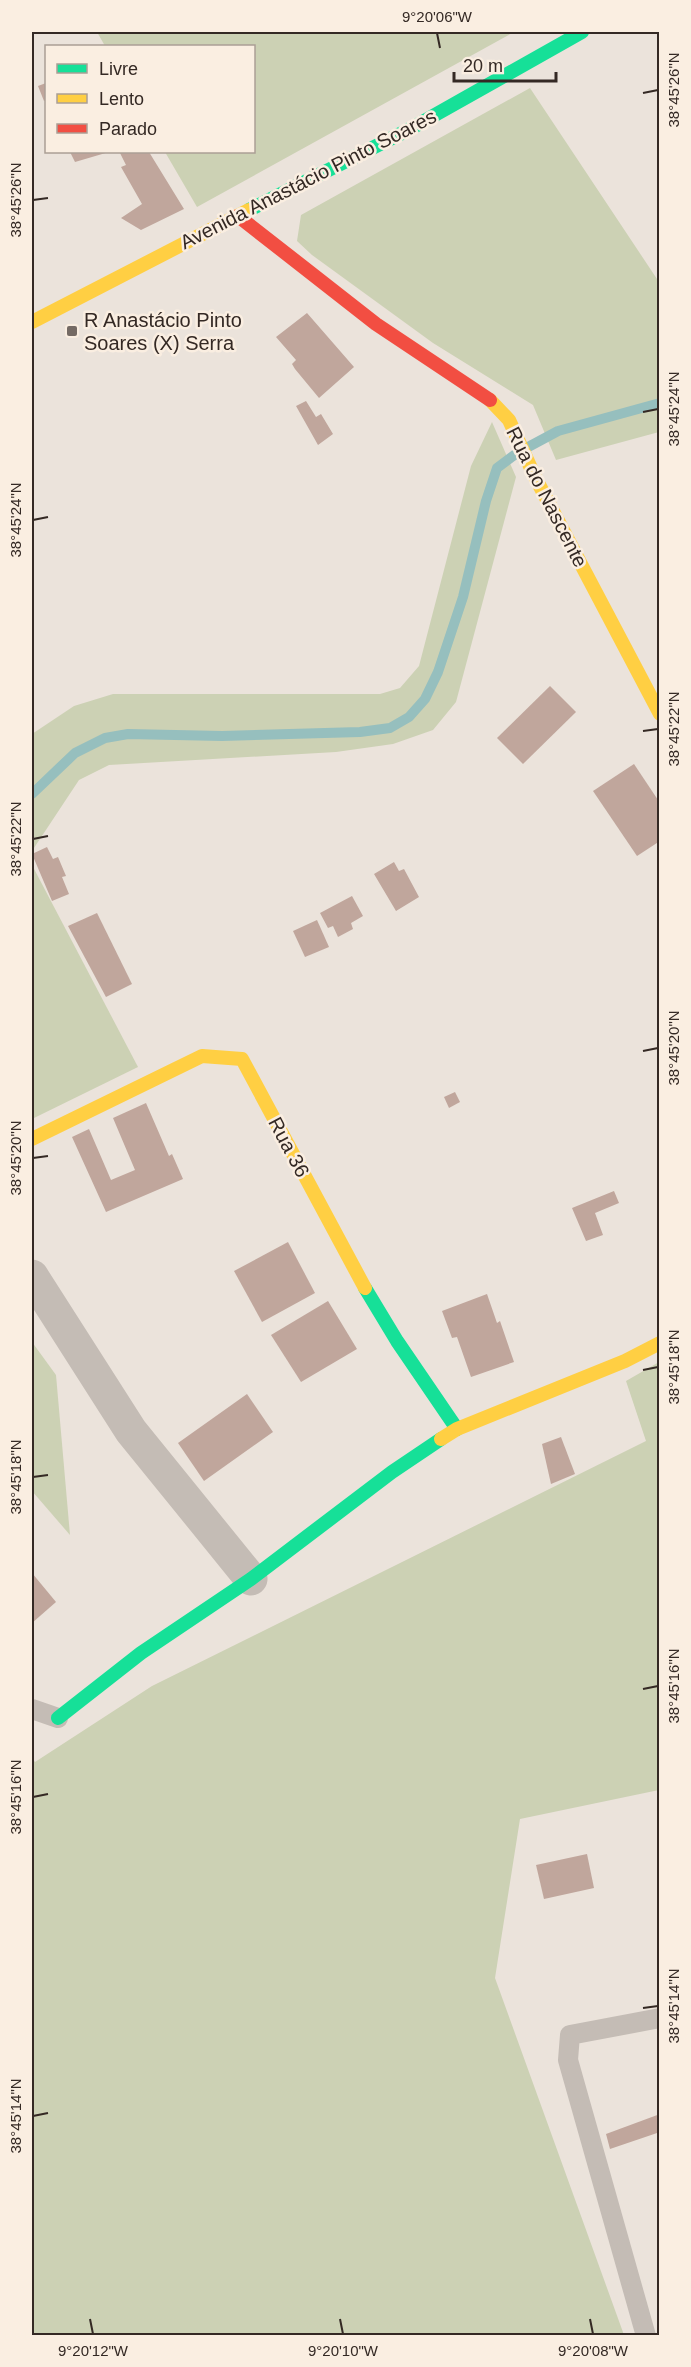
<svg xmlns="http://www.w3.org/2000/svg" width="691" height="2367" font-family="Helvetica,sans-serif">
<rect width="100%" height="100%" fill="#ebe3db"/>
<!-- green -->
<g fill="#ccd1b4">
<polygon points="97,32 514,32 197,207 165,152 254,152 254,46 105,46"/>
<polygon points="530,88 659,282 659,432 556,460 533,405 433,343 312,255 297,241 301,215"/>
<polygon points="492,422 516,477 456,702 433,730 393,744 336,752 109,765 79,780 32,851 32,734 74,706 113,694 380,694 400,688 419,666 471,466"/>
<polygon points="32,865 138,1067 32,1119"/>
<polygon points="32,1342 56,1375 70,1535 32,1491"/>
<polygon points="659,1362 659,1790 520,1819 495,1978 624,2335 32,2335 32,1758 35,1762 152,1686 646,1441 626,1381"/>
</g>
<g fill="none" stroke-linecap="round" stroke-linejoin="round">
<!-- stream -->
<polyline stroke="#96bfbe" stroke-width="10" points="32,794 75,753 105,738 128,734 222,736 360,732 390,728 409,717 425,699 438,672 463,597 486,501 497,468 517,453 558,431 660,403"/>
</g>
<!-- building -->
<g fill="#c0a69c">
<polygon points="46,83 46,100 44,101 38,86"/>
<polygon points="70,152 109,152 75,162"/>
<polygon points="123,152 149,152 184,209 141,230 121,218 142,204 121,167 126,165 120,153"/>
<polygon points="307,313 354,367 319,398 295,369 292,364 296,360 276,337"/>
<polygon points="306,401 316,417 321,414 333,434 318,445 296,406"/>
<polygon points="550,686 576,712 523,764 497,738"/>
<polygon points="634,764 660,803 660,841 637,856 593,791"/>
<polygon points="47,847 53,859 58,857 66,876 62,877 69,894 52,901 32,854"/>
<polygon points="394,862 399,871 404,869 419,897 396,911 374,874"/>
<polygon points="352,896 363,916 351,923 353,929 338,937 333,926 328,928 320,913"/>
<polygon points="97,913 132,984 106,997 68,926"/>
<polygon points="317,920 329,947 305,957 293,931"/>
<polygon points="455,1092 460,1102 449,1108 444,1097"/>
<polygon points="146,1103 169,1156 172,1154 183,1179 106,1212 72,1137 89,1129 111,1180 135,1170 113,1118"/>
<polygon points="614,1191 619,1203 595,1213 603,1235 586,1241 572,1208"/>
<polygon points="288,1242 315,1293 262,1322 234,1271"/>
<polygon points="487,1294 497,1323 500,1321 514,1362 471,1377 457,1337 452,1338 442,1311"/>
<polygon points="328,1301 357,1349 301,1382 271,1335"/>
<polygon points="247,1394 273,1432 204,1481 178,1443"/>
<polygon points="561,1437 575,1474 551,1484 542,1444"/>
<polygon points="32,1573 56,1602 32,1623"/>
<polygon points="587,1854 594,1888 544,1899 536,1865"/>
<polygon points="660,2114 660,2132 610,2149 606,2134"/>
</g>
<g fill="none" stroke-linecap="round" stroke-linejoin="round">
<!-- lane -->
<g stroke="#c4bcb5" stroke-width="20">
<polyline points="32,1709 58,1718"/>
<polyline points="646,2336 568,2060 570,2035 660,2018"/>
</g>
<!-- street -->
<polyline stroke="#c4bcb5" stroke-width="33" points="32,1276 131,1431 251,1579"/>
<!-- fast -->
<g stroke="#16e098" stroke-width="14">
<polyline points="249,210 410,129 582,32"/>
<polyline points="365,1288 397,1341 457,1429"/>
<polyline points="58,1718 141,1653 251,1579 392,1472 441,1439"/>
</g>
<!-- slow -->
<g stroke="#ffcf43" stroke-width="14">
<polyline points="32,322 249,210"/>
<polyline points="490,400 509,420 535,477 660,714"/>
<polyline points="32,1139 202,1056 242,1059 365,1288"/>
<polyline points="441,1439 457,1429 625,1361 660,1343"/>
</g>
<!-- jam -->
<polyline stroke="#f24e42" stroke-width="14" points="238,216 376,324 490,400"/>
</g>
<!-- ticks -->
<path fill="none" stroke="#342924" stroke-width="2" d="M437,33L440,48M643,93L658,90M33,200L48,198M643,412L658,409M33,520L48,517M643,731L658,729M33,839L48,836M643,1051L658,1048M33,1158L48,1156M643,1370L658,1367M33,1477L48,1475M643,1689L658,1686M33,1797L48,1794M643,2008L658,2006M33,2116L48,2113M90,2319L93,2334M340,2319L343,2334M590,2319L593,2334"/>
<!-- markers -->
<rect fill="#746a64" stroke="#faeee1" stroke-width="2" x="66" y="325" width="12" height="12" rx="3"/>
<g text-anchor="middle" stroke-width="5" stroke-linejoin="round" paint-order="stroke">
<!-- street labels -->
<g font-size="20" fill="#342924" stroke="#faeee1">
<text transform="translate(308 179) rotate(-27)" y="7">Avenida Anastácio Pinto Soares</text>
<text transform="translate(547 497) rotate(63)" y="7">Rua do Nascente</text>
<text transform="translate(289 1147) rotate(62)" y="7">Rua 36</text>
</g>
<!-- poi labels -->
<g font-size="20" fill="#342924" stroke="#faeee1" text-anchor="start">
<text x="84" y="327">R Anastácio Pinto<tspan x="84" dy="23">Soares (X) Serra</tspan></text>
</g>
</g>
<!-- border -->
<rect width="691" height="2367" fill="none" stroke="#faeee1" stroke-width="66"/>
<!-- legend -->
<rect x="45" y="45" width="210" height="108" fill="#faeee1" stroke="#ab9f95" stroke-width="1.5"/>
<rect x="57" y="64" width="30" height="9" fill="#16e098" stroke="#ab9f95" stroke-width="1.5"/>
<text x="99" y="75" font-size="18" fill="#342924">Livre</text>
<rect x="57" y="94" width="30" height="9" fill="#ffcf43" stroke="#ab9f95" stroke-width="1.5"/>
<text x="99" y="105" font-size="18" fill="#342924">Lento</text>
<rect x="57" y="124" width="30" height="9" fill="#f24e42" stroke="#ab9f95" stroke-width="1.5"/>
<text x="99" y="135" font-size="18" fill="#342924">Parado</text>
<!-- scale -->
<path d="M454 72v9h102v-9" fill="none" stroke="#342924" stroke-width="3"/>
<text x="463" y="72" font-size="18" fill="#342924" stroke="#faeee1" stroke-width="4.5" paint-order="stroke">20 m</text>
<rect x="33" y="33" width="625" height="2301" fill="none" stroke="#342924" stroke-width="2"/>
<g font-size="15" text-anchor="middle" fill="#342924">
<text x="437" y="22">9°20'06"W</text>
<text transform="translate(674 90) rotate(-90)" y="5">38°45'26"N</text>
<text transform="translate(16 200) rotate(-90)" y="5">38°45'26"N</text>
<text transform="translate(674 409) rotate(-90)" y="5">38°45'24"N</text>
<text transform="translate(16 520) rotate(-90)" y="5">38°45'24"N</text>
<text transform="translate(674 729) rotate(-90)" y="5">38°45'22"N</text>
<text transform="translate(16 839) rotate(-90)" y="5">38°45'22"N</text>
<text transform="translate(674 1048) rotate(-90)" y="5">38°45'20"N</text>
<text transform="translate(16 1158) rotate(-90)" y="5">38°45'20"N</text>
<text transform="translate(674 1367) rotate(-90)" y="5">38°45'18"N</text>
<text transform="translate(16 1477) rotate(-90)" y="5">38°45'18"N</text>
<text transform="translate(674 1686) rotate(-90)" y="5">38°45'16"N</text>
<text transform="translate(16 1797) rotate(-90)" y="5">38°45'16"N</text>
<text transform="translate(674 2006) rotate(-90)" y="5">38°45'14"N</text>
<text transform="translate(16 2116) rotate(-90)" y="5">38°45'14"N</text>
<text x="93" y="2356">9°20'12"W</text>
<text x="343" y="2356">9°20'10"W</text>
<text x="593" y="2356">9°20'08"W</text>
</g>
</svg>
